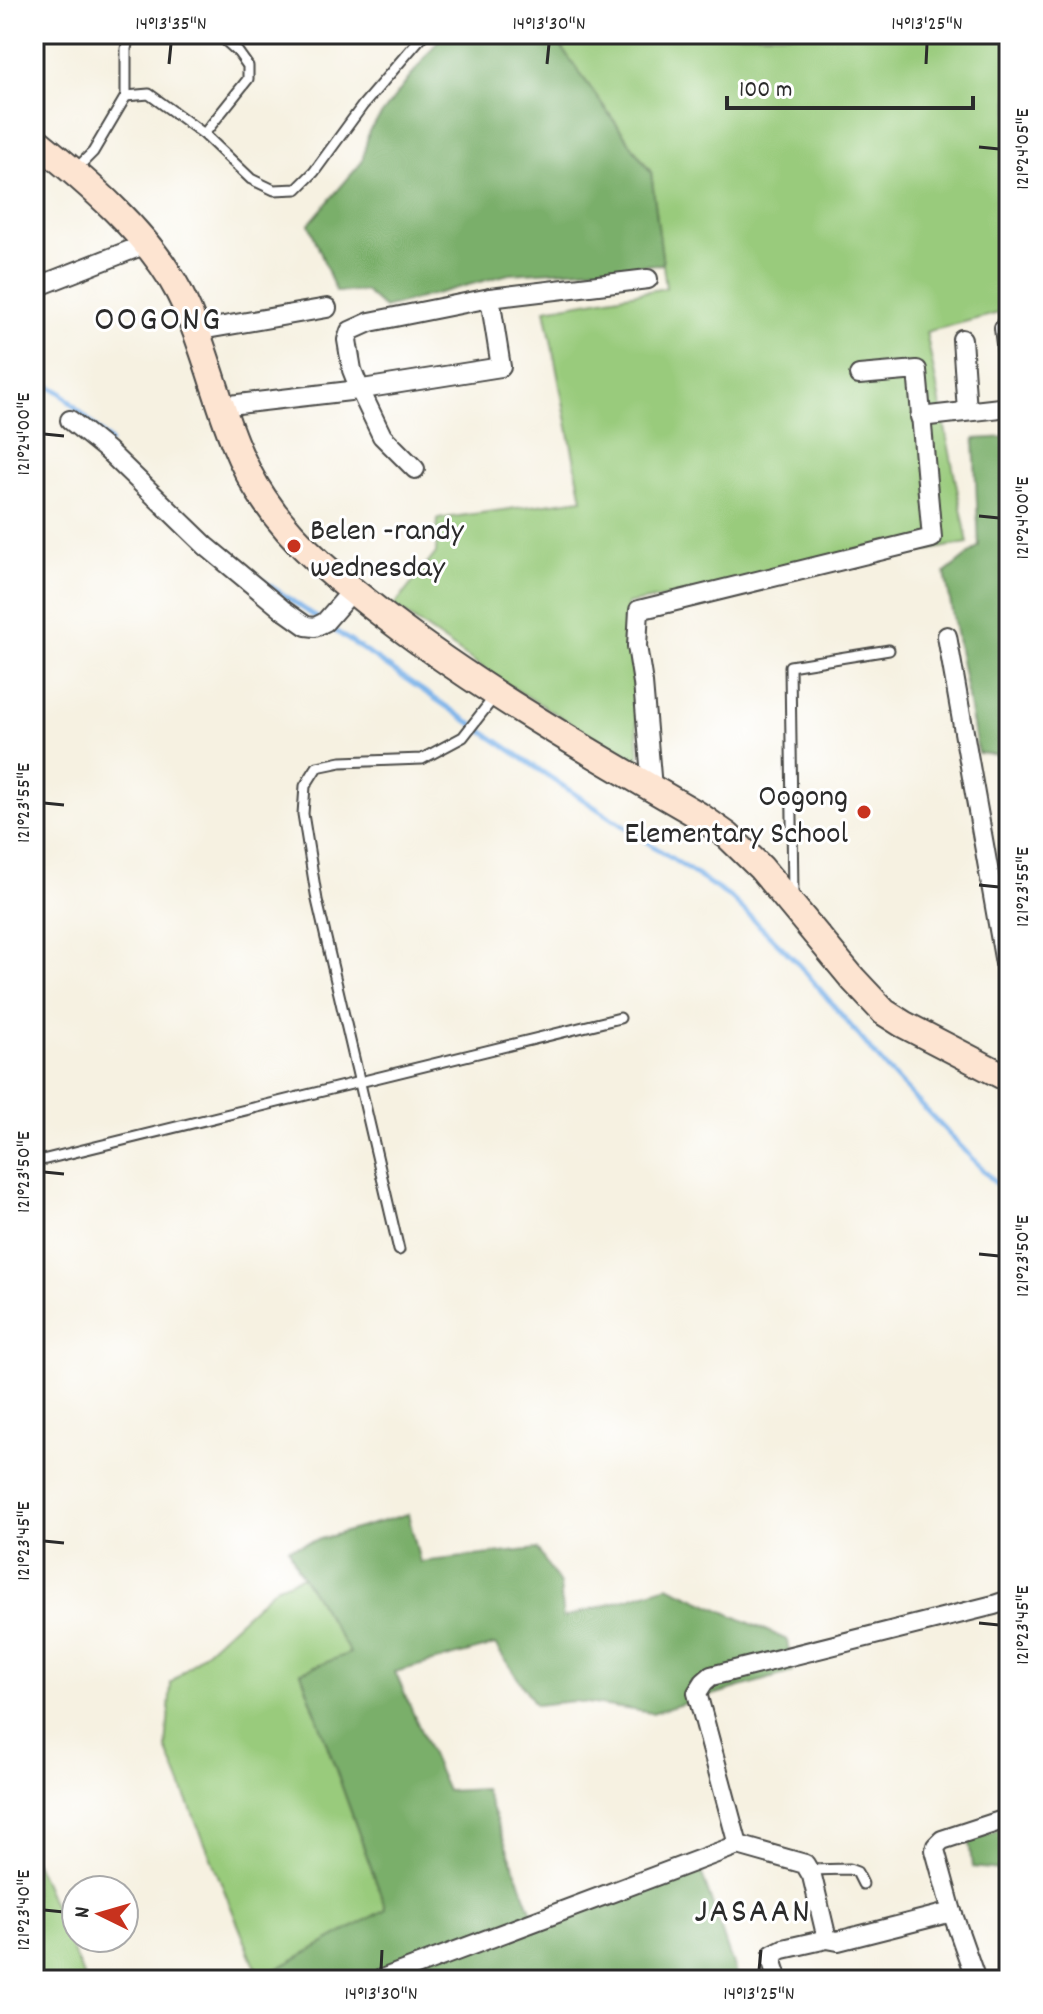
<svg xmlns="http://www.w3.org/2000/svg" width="1043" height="2014" font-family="Dekko,sans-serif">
<rect width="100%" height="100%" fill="#fff"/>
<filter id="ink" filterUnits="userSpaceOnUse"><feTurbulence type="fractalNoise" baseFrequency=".0125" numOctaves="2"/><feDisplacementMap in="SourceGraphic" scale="16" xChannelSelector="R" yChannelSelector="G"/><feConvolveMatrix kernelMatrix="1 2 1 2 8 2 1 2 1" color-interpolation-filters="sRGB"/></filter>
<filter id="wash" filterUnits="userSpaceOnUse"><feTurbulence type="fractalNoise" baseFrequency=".006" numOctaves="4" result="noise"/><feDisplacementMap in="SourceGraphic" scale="32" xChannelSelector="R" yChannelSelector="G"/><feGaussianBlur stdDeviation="1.8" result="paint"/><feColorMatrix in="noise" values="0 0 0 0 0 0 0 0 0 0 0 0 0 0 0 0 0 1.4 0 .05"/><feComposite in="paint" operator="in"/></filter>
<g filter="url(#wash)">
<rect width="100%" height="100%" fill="#f6f1e1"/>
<!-- green -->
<g fill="#99cb7b" stroke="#627b53" stroke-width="2">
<polygon points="552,34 1009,34 1009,252 1007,252 1003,312 926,332 968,543 627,604 640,765 502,681 394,606 436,553 438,519 582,499 545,309 666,288 651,172"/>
<polygon points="303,1576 351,1654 301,1672 386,1910 260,1978 166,1748 171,1683 277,1586"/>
<polygon points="34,1860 85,1980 34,1980"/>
</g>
<!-- forest -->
<g fill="#7aaf6b" stroke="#526d4b" stroke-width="2">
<polygon points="443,34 552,34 651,173 663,264 509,274 384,308 365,291 336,292 309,224 362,162 369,131"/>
<polygon points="1009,437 1009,801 1001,755 978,753 945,573 979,546 974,439"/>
<polygon points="408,1514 420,1562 537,1549 560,1584 563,1618 668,1586 787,1640 792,1672 652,1713 574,1701 536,1705 495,1645 395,1672 447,1791 484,1789 533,1915 700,1868 738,1980 261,1980 260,1978 386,1909 301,1672 350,1653 298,1569 289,1548"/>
<polygon points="1009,1827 1009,1871 972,1867 969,1840"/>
</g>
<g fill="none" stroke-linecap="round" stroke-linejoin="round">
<!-- stream -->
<g stroke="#77b0e8" stroke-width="5">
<polyline points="34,379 60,392 110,442"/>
<polyline points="198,526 220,547"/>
<polyline points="256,576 320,620"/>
<polyline points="328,626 569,790 731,898 796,961 887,1069 1009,1197"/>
</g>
</g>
</g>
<g filter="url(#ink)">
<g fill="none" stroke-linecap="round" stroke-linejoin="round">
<!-- lane casing -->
<g stroke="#494946" stroke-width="13">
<g id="lane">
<polyline points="126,96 149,94 204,134 251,179 274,190 297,189 314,172 363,105 424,34"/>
<polyline points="204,134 248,79 248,66 238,52 218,34"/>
<polyline points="76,169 93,152 126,96 126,49 129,34"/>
<polyline points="793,895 790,666 889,650"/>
<polyline points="34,1162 620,1018"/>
<polyline points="399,1250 317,900 303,814 305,786 317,767 341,762 422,759 463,737 495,696"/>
<polyline points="810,1870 849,1869 857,1872 863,1884"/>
</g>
</g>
<!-- street casing -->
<g stroke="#494946" stroke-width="22">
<g id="street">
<polyline points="34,288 146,244"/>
<polyline points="1004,328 1009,368"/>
<polyline points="195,331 327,308"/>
<polyline points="962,339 967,411"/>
<polyline points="221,406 350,391 501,367 490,298"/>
<polyline points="920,417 1009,407"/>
<polyline points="70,420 107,450 206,546 282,609 306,626 315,627 325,622 352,591"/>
<polyline points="415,469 382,436 360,390 352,370 347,340 350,331 370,322 490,298 648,279"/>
<polyline points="947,636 1009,986"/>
<polyline points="652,788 643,683 637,646 639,610 932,538 917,370 859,375"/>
<polyline points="738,1845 805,1864 812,1876 827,1939 838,1941 952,1912"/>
<polyline points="379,1980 738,1845 697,1693 704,1682 711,1676 994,1605 1009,1600"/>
<polyline points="778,1980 773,1965 773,1954 783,1949 827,1939"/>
<polyline points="976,1980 952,1912 935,1850 936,1846 942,1840 1009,1818"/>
</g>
</g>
<!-- secondary casing -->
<g stroke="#494946" stroke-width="30">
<path id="secondary" d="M34,139C85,180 149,234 179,292C213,359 221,436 264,499C295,546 342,583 386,617C484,692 591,753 698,815L728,836L761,868L853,979L884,1012L903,1024L1009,1079"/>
</g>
<!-- lane -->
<use href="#lane" stroke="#fff" stroke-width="9"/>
<!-- street -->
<use href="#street" stroke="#fff" stroke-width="18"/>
<!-- secondary -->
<use href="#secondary" stroke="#fde4d1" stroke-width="26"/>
</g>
</g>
<!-- ticks -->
<path fill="none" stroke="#2b2b2b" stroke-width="3" d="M169,64L171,44M547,64L549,44M926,64L927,44M979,147L999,149M44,434L64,436M979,516L999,518M44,803L64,805M979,885L999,887M44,1172L64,1174M979,1254L999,1256M44,1541L64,1543M979,1623L999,1625M44,1910L64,1912M381,1970L382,1950M759,1970L761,1950"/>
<!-- markers -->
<g fill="#c8321e" stroke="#fff" stroke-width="3">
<circle cx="294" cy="546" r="8"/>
<circle cx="864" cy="812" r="8"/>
</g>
<g text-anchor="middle" stroke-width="6" stroke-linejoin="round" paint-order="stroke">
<!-- poi labels -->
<g font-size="32" fill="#2b2b2b" stroke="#fff" text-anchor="start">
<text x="310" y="539">Belen -randy<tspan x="310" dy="37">wednesday</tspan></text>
<text x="848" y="805" text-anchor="end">Oogong<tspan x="848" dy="37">Elementary School</tspan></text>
</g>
<!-- quarter labels -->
<g font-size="36" letter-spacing="2" fill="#2b2b2b" stroke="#fff">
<text x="158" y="329">OOGONG</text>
<text x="753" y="1921">JASAAN</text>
</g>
</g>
<!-- margin -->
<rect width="1043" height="2014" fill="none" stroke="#fff" stroke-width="88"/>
<!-- north arrow -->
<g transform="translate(100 1914) rotate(275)"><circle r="38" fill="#ffffff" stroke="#aaaaaa" stroke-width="2"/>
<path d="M0-6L14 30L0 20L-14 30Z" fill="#c8321e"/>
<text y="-12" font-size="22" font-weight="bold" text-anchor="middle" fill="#2b2b2b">N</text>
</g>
<!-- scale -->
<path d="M727 96v12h246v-12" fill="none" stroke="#2b2b2b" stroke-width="4"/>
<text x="739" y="96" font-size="24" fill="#2b2b2b" stroke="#ffffff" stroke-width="6" paint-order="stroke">100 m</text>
<rect x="44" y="44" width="955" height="1926" fill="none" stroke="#2b2b2b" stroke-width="3"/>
<g font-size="20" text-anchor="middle" fill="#2b2b2b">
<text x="171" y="29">14°13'35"N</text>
<text x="549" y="29">14°13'30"N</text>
<text x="927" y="29">14°13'25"N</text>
<text transform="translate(1021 149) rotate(-90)" y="7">121°24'05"E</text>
<text transform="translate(22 434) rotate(-90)" y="7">121°24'00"E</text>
<text transform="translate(1021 518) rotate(-90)" y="7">121°24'00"E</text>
<text transform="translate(22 803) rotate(-90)" y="7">121°23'55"E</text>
<text transform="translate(1021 887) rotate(-90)" y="7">121°23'55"E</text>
<text transform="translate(22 1172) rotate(-90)" y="7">121°23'50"E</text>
<text transform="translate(1021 1256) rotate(-90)" y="7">121°23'50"E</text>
<text transform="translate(22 1541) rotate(-90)" y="7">121°23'45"E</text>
<text transform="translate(1021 1625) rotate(-90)" y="7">121°23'45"E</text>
<text transform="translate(22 1910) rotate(-90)" y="7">121°23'40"E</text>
<text x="381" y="1999">14°13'30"N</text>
<text x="759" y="1999">14°13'25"N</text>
</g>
</svg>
